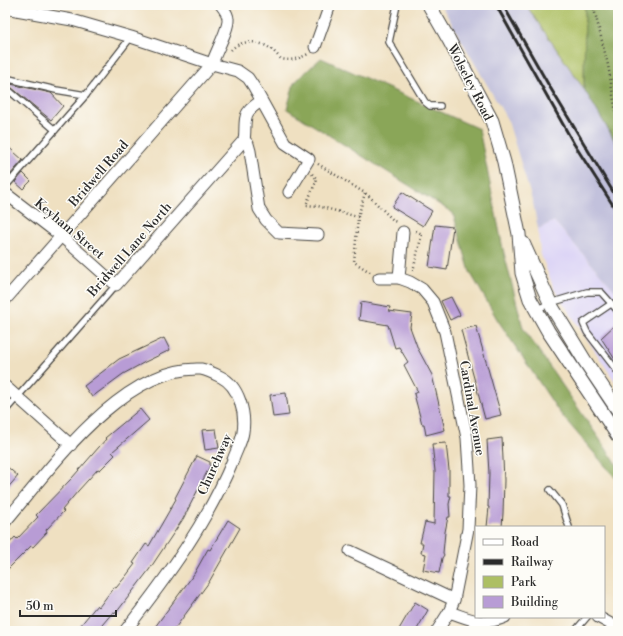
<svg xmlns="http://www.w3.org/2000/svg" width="623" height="636" font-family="'Libre Bodoni',serif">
<rect width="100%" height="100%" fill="#fdfcf7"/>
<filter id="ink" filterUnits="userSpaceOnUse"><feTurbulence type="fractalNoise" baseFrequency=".025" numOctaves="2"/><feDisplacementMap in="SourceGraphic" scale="8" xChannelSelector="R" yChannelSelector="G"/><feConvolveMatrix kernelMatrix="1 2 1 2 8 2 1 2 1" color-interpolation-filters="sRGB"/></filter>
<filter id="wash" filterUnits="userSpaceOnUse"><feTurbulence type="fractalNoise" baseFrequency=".012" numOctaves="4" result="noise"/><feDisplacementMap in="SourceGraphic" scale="16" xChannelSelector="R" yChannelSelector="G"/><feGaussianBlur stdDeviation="0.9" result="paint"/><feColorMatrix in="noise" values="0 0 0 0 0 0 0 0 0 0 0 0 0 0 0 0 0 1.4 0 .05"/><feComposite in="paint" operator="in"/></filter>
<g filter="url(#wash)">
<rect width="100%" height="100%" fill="#efe0c1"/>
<!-- built -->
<polygon fill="#ddd5f6" points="554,221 618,294 618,386 554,289 540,252 538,229"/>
<!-- industrial -->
<polygon fill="#c2c1dc" points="441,5 526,5 584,89 618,146 618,294 554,221 538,229 533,203 508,121"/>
<!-- green -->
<polygon fill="#adbf63" stroke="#6c7547" points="526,5 585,5 584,89"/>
<!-- forest -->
<g fill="#8aa659" stroke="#5a6842">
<polygon points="585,5 618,5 618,146 584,89"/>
<polygon points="321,58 479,129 503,249 523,328 618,466 618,481 559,412 497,319 470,272 453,213 287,109 294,83"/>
</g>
<g id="blocks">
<!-- building -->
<g fill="#b89cd5">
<polygon points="6,83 51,93 63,106 51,120"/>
<polygon points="5,144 23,160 9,176 5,172"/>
<polygon points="23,173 31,181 23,189 15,182"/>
<polygon points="402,192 432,211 423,226 392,207"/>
<polygon points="435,225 453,227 447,270 429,267"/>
<polygon points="451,297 460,315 450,320 441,301"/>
<polygon points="361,302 390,307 389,311 412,314 410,327 418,349 432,375 445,430 426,435 424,424 422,424 414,394 418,392 404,365 408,362 399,347 395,348 388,325 359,320"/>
<polygon points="618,322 618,364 601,338"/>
<polygon points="476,326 501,415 485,419 461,330"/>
<polygon points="164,338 170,350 145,362 123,374 92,397 84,386 119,359"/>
<polygon points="286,393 289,415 273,417 270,395"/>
<polygon points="140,409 149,420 112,452 115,455 100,470 98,469 78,491 62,510 64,511 46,530 47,532 33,547 31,546 5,572 5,548 15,537 17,539 38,517 36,515 72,478 106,439 105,438"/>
<polygon points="216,429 219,448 205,450 202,430"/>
<polygon points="502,438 504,480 503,513 502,527 487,527 489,507 488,507 489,473 487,440"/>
<polygon points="446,443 449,470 449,496 451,496 449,504 450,517 448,517 445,532 443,553 444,555 442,558 439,573 423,570 426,554 421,553 423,543 420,543 425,522 434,524 435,471 432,444"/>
<polygon points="197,456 210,462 210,466 183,519 149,570 116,613 113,612 97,631 76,631 97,605 99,607 114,587 116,588 126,576 135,564 133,563 146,544 149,546 176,499 175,498"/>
<polygon points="5,465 18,476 5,491"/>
<polygon points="228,520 240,528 209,582 173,631 152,631 194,574 208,549 210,550"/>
<polygon points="415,602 428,610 416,631 398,631"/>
</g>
</g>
</g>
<g filter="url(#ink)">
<use href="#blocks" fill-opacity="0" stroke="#484642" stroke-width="1"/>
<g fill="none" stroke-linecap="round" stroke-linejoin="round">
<!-- service casing -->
<g stroke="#484642" stroke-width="8">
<g id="service">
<polyline points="397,5 389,42 425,102 430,106 440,106"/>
<polyline points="5,78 56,90 86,95"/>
<polyline points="5,87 55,130"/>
<polyline points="5,187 86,95 131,37"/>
<polyline points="611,304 583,323 587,332 618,372"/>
<polyline points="536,310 550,303 587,292 601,292 618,311"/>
<polyline points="5,411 116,285"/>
<polyline points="550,490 562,505 569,527"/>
<polyline points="575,631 587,617"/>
</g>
</g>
<!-- minor casing -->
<g stroke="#484642" stroke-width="13">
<g id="minor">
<polyline points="5,8 72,20 131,37 212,64 238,71 248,78 254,87 285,143 309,159 289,192"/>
<polyline points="315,47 330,5"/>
<polyline points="244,140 248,144 250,151 259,209 266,220 279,233 318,235"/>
<path d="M5,193L61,236L116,285L244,140C246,131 243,117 249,111C252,107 257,104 261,101"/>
<polyline points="379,278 399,278 410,282 422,289 433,302 445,332 467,438 470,485 468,529 454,600 449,612 437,631"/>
<polyline points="399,278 403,232"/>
<path d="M5,300L212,64C215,53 229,29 228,19C228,14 224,9 221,5"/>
<polyline points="5,386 71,445"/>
<path d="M5,522C50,469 123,365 201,369C207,370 215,374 221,377C239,386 246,413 243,432C242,441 236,451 233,460C207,523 167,577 125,631"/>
<polyline points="350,551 454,600"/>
<path d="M449,612C471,619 482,627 505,617"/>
<polyline points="598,617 618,628"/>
</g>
</g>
<!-- tertiary casing -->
<g stroke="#484642" stroke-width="15">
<g id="tertiary">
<polyline points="429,5 449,40 492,121 504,162 519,234 522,273 530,299 548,331 618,436"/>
<polyline points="523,243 552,307 585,361 618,410"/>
</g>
</g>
<!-- path -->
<g stroke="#484642" stroke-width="2.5" stroke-dasharray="1 3" stroke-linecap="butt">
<polyline points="593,5 608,65 618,125"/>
<path d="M231,50C241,39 261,40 272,50C275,52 278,56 281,59C292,61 298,59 308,54"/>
<polyline points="318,164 368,195 394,221 397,222"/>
<polyline points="312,174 317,179 306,205 318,206 358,217"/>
<polyline points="365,193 358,217 354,262 370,272"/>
<polyline points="413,271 422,234 414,230"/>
</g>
<!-- service -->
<use href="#service" stroke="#fff" stroke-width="5.5"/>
<!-- minor -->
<use href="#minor" stroke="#fff" stroke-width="11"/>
<!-- tertiary -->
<use href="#tertiary" stroke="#fff" stroke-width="13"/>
<!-- rail -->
<g stroke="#2b2b2b" stroke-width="3">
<polyline points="496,5 574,144 618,213"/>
<polyline points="503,5 548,84 618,200"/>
</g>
</g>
</g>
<g text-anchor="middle" stroke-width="3" stroke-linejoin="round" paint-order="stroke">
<!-- street labels -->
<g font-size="13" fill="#2b2b2b" stroke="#fdfcf7">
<text transform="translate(471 82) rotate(63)" y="5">Wolseley Road</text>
<text transform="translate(98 173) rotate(-49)" y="5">Bridwell Road</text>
<text transform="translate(70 228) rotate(40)" y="5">Keyham Street</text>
<text transform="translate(129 249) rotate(-49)" y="5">Bridwell Lane North</text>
<text transform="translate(473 408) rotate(80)" y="5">Cardinal Avenue</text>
<text transform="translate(214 464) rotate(-66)" y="5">Churchway</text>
</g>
</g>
<!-- margin -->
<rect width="623" height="636" fill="none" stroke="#fdfcf7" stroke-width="20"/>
<!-- legend -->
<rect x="475" y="526" width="130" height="92" fill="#fdfcf7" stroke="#a9a8a5"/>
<rect x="483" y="539" width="20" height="6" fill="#ffffff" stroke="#a9a8a5"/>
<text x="511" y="546" font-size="12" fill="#2b2b2b">Road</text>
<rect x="483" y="559" width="20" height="6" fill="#2b2b2b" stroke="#a9a8a5"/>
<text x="511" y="566" font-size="12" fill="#2b2b2b">Railway</text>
<rect x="483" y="576" width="20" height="12" fill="#adbf63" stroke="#a9a8a5"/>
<text x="511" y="586" font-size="12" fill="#2b2b2b">Park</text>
<rect x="483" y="596" width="20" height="12" fill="#b89cd5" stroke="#a9a8a5"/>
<text x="511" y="606" font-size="12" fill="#2b2b2b">Building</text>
<!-- scale -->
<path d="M20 610v6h96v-6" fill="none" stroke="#2b2b2b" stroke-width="2"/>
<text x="26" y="610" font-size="12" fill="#2b2b2b" stroke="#fdfcf7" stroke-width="3" paint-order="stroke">50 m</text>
</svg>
